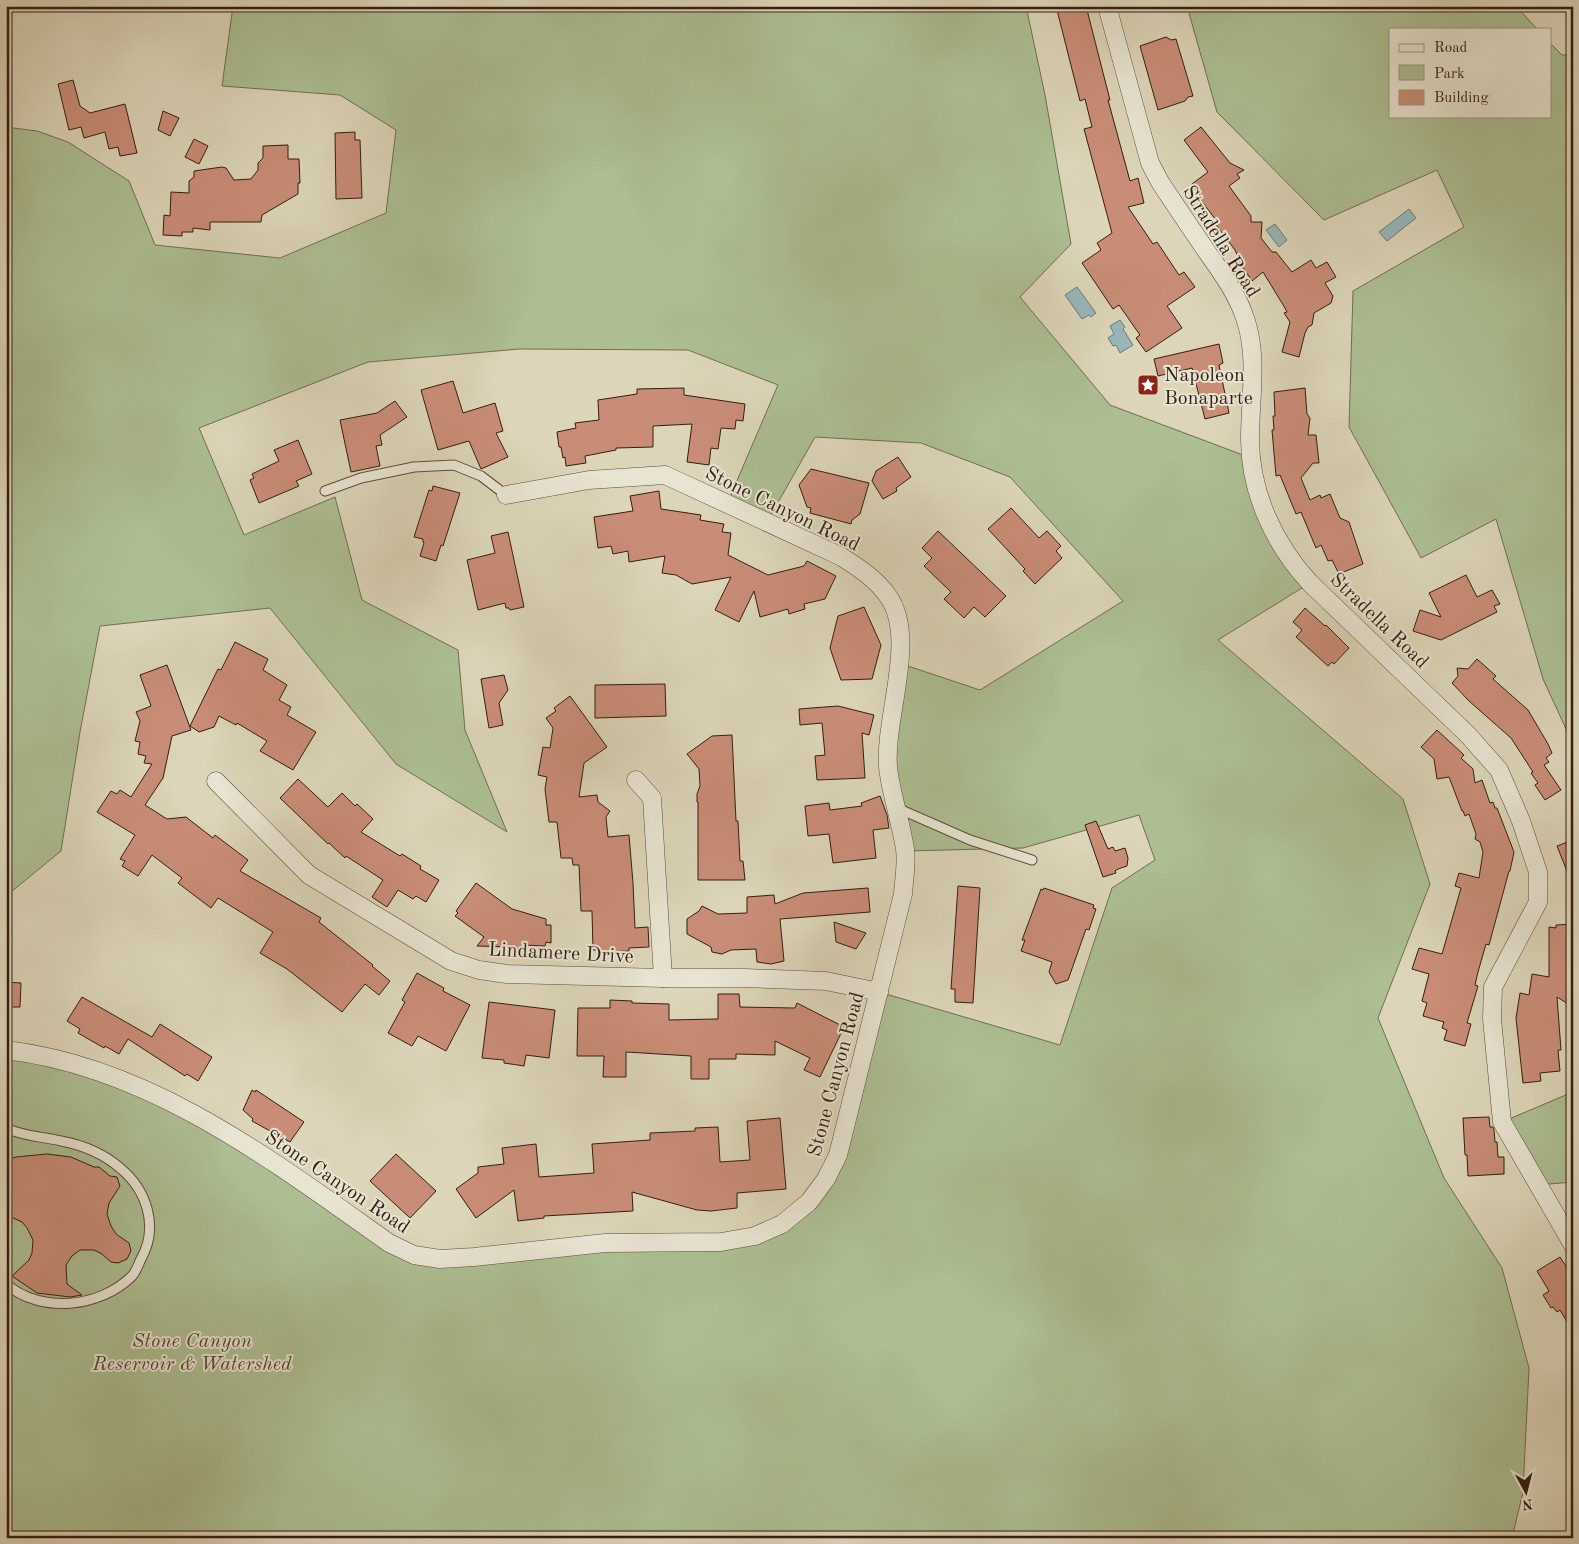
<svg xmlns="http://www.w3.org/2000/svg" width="1579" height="1544" font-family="'Old Standard TT',serif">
<rect width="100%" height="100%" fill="#dcd5b9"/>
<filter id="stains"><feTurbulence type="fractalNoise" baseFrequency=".004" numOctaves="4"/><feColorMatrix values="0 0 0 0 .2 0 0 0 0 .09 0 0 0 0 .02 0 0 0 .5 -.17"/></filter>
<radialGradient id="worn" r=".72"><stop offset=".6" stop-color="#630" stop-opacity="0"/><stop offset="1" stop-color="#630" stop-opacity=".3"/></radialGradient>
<!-- green -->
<g fill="#acbe92" stroke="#706e52">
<polygon points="233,6 1026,6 1045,95 1071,244 1020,297 1110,405 1251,458 1255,479 1310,583 1218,640 1403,799 1430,884 1378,1018 1444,1178 1502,1268 1529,1368 1523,1492 1512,1538 6,1538 6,1050 120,1079 414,1255 755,1236 826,1179 879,992 1060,1045 1112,888 1155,860 1139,815 1023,848 906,851 888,767 899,663 980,690 1123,601 1010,477 921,443 815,437 767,522 727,504 778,385 688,350 520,349 368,362 199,428 244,535 335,497 362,600 458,650 465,730 507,832 396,764 270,608 100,626 80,732 61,851 6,896 6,127 37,131 68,142 129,181 155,245 280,258 386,213 396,130 340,95 222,86"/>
<polygon points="1187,6 1516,6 1537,29 1390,29 1390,116 1550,116 1550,43 1562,55 1573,55 1573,744 1543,679 1496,519 1421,558 1349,427 1353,291 1464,227 1437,170 1324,220 1217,112"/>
<polygon points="1573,1092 1573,1182 1538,1185 1502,1122"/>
</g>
<!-- water -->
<g fill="#97b6ba" stroke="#6f7976">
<polygon points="1409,209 1416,218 1387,241 1379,232"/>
<polygon points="1275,224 1287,240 1279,247 1266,230"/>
<polygon points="1077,287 1096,313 1091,317 1089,315 1082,319 1065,295"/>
<polygon points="1120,320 1125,327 1123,329 1133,345 1120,353 1116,345 1113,346 1108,338 1114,334 1110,326"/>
</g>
<!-- building -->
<g fill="#c98d77" stroke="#341d11">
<polygon points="1056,6 1086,6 1110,100 1108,100 1130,181 1138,178 1144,203 1128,207 1153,244 1157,242 1179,275 1184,272 1195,287 1167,306 1182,328 1146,352 1136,338 1140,335 1119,305 1113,309 1082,263 1101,250 1097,243 1112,233 1084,129 1092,127 1085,99 1080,101"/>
<polygon points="1166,37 1171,40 1176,39 1193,96 1188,97 1185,101 1158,110 1140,46"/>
<polygon points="73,80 80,106 90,113 125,104 137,153 120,156 118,147 109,149 105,132 84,138 81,127 69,130 58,84"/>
<polygon points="163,111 179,118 170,136 158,130"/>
<polygon points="1201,127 1230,163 1244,170 1237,174 1240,178 1229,186 1251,216 1251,222 1262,222 1261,238 1272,252 1276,252 1292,272 1311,260 1316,268 1327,262 1336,277 1325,283 1333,296 1331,303 1314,313 1312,325 1308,327 1305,333 1299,357 1282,352 1290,322 1284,313 1287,312 1285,308 1263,272 1252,281 1242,266 1235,250 1214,222 1216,220 1199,198 1201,197 1192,184 1208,172 1184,140"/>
<polygon points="355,132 355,140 360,140 362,198 336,199 335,133"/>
<polygon points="194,139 208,146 199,164 185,157"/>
<polygon points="288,145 288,159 299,159 300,183 298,183 298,194 262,215 261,222 210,222 210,230 193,228 193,232 182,232 182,236 163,235 164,215 170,216 171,192 189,193 189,181 194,177 194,171 222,167 226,168 234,180 251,179 258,170 258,163 263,158 263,146"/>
<polygon points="1219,344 1223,363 1219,365 1229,413 1205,419 1192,368 1158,376 1154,359"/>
<polygon points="453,381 463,413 495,403 503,431 496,433 508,457 481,469 469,441 438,450 421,390"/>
<polygon points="684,388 684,395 745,404 743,421 736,420 735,429 721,428 718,449 711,448 709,465 687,462 692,424 653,426 653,447 616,448 616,450 585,456 586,463 566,466 565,457 563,458 561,447 559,447 557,432 576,428 575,423 599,420 598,400 637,394 637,389"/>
<polygon points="1305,388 1307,414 1310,418 1308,435 1316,435 1319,463 1313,463 1301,478 1310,500 1320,495 1321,498 1330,494 1340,518 1349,522 1363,564 1339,574 1332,560 1328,561 1321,545 1316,548 1301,512 1296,514 1280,475 1276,476 1272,430 1274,430 1273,416 1275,416 1274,392"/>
<polygon points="395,401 407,417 380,435 382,445 376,446 380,466 351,472 340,420 377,413"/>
<polygon points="298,440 312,474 296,481 299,486 259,503 250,480 254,478 252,474 279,461 274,450"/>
<polygon points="898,457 911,477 896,488 897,491 883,499 872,481 876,471"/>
<polygon points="811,469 869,483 860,514 852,520 851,524 810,513 811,508 807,507 799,485"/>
<polygon points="433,486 460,493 443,546 441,545 436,561 420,556 424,543 423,542 423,539 414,537 429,490 432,491"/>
<polygon points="659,491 661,509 701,515 700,520 724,524 722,532 731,533 728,555 768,575 804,566 807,561 836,576 825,599 804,604 805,609 789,614 788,609 760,617 754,591 739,622 715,610 731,577 692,584 676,575 662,573 665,556 629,562 628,551 613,554 611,546 598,548 594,517 633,511 630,496"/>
<polygon points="1011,508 1039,538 1047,531 1061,546 1056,551 1062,558 1035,584 1023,571 1025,569 988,529"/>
<polygon points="938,531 1006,596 985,617 974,607 964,618 944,599 951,592 924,566 932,558 922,548"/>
<polygon points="508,532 524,607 510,610 509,608 506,608 505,603 478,610 467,560 495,553 491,536"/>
<polygon points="1466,575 1477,597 1492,590 1500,604 1494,606 1497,612 1441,640 1413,631 1420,610 1441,617 1429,593"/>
<polygon points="864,607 881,645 872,679 841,680 830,648 838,616"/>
<polygon points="1305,608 1325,626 1326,625 1349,648 1334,664 1332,662 1328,666 1296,637 1302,630 1293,622"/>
<polygon points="235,642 268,659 263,670 287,685 279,700 291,707 287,715 316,732 293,770 260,751 267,741 237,723 236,725 219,716 214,727 199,732 190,726 218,669 221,670"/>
<polygon points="1477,659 1496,676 1493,679 1528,710 1548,744 1552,753 1546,758 1549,762 1544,765 1561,790 1545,800 1535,785 1538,783 1531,773 1533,772 1511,738 1469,701 1452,683 1458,676 1457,668 1468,669"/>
<polygon points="167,665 191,730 172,736 163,778 145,805 167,819 186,817 213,838 215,835 248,860 240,871 321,918 319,922 373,965 372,966 390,981 379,995 365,984 342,1012 287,969 260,953 273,932 218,898 211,908 178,883 182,878 152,855 138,876 122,866 125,861 120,859 135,835 97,812 111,791 117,794 120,790 131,797 152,764 144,763 146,756 138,754 140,742 135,741 140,721 136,712 151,706 140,675"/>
<polygon points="504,675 508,690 499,703 503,725 489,728 481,679"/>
<polygon points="665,684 666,716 595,718 595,685"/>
<polygon points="570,696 607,747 584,763 579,797 597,795 598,802 610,811 606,817 608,837 629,835 633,883 635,928 648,927 649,947 629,948 629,951 601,952 601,950 593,950 592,911 581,911 579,865 573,865 572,858 561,858 557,822 549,822 545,789 547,777 538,775 543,747 550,748 553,728 546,718 556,711 554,708"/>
<polygon points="838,706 874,715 869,735 862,733 865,778 817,780 815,756 825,755 822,723 800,725 799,709"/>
<polygon points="1437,730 1464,755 1461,758 1473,769 1475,783 1482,780 1490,803 1493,802 1495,808 1497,808 1514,852 1510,871 1509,871 1489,945 1486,944 1478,972 1475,985 1478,986 1467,1023 1471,1024 1465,1046 1444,1040 1447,1030 1442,1028 1444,1022 1423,1016 1427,1003 1422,1001 1429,974 1412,969 1419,948 1442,954 1461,888 1455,886 1459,873 1479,878 1483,852 1480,842 1475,839 1476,834 1469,814 1465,816 1463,811 1462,811 1449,777 1437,779 1434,759 1421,747"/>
<polygon points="732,735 736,821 738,821 740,861 743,861 745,880 698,880 698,802 697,802 697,794 700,786 699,769 687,754 712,736"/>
<polygon points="298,779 328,807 342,793 355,806 357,804 373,819 361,832 400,856 402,854 421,866 420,869 439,880 426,902 416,896 413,899 398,890 387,907 372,897 383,880 346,856 345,858 329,843 328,844 280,798"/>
<polygon points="880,796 887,815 889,828 873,830 876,858 833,863 829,834 808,836 805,806 829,803 830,810 862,806 861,803"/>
<polygon points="1096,821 1108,849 1113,847 1115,851 1125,848 1128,858 1127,866 1118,869 1115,871 1116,873 1103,877 1085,825"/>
<polygon points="1573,840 1573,884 1572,884 1557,846"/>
<polygon points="476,883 512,909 546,919 546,925 551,925 551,943 546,942 545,946 524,945 521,952 508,947 477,946 484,937 455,916 458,913 456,911"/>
<polygon points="958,886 980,888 973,1003 955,1002 955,989 951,989"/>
<polygon points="868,888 870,912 780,919 784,961 771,964 757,962 756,949 731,950 722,954 712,952 711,947 687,934 687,919 699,911 702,906 718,914 747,913 747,897 774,895 775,904 803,893"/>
<polygon points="1044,888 1094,905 1093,908 1096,909 1089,930 1086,929 1068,980 1056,984 1049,972 1052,962 1021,951 1025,940 1022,940 1041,889 1043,890"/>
<polygon points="834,922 866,933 856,949 836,942"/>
<polygon points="1573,924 1573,1007 1557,997 1561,1050 1558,1050 1560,1071 1540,1073 1541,1081 1523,1083 1516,1018 1520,993 1529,995 1532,974 1549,977 1549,927 1556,928 1556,925"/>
<polygon points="417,973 444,988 443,991 470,1005 446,1051 418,1036 412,1046 388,1033 405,1002 402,1000"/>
<polygon points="6,982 21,983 20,1007 6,1007"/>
<polygon points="718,994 739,994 740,1007 795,1008 797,1003 844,1027 820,1077 804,1070 810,1058 775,1041 775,1055 736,1054 736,1059 709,1059 709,1079 691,1079 691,1056 626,1052 626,1077 603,1077 604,1056 577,1056 578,1008 610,1008 610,1000 632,1001 632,1003 669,1004 669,1020 718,1019"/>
<polygon points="82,997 152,1037 160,1024 212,1057 198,1081 187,1074 185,1076 128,1039 119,1054 105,1046 104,1048 78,1033 80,1029 67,1021"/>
<polygon points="489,1002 555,1010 549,1058 526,1055 524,1066 504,1063 504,1060 482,1058"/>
<polygon points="252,1090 255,1092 256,1090 304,1122 290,1142 252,1121 253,1119 243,1110"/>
<polygon points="1489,1117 1490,1127 1493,1127 1494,1130 1495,1142 1497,1142 1498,1157 1504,1157 1504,1174 1468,1176 1467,1155 1465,1155 1463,1118"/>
<polygon points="780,1118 786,1189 737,1193 737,1208 711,1211 697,1210 632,1192 633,1211 544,1216 544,1218 518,1221 514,1190 476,1218 456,1189 478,1173 478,1167 504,1164 502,1148 536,1144 539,1177 594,1173 592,1144 650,1140 650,1133 695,1131 695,1128 718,1127 720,1162 750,1160 747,1121"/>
<polygon points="47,1154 71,1157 94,1167 99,1167 110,1176 117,1177 120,1186 109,1203 107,1214 111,1226 116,1234 129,1243 131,1251 127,1259 118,1263 111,1262 102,1254 94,1250 80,1250 72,1256 66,1265 67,1284 82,1295 70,1297 37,1293 12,1276 29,1260 32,1253 33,1240 27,1228 22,1222 11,1217 11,1206 6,1195 6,1160 16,1157"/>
<polygon points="396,1154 436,1191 410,1218 370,1181"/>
<polygon points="1560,1257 1573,1277 1573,1332 1560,1310 1557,1312 1553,1307 1551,1308 1543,1295 1549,1291 1537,1271"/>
</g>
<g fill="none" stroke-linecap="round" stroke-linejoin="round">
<!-- lane casing -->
<g stroke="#5e4b3b" stroke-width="11">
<g id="lane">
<polyline points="325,491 361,478 414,467 454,465 481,476 506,495"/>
<polyline points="897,808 970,840 1032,860"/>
<path d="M6,1128C25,1137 41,1136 61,1141C82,1145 104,1154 120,1168C147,1190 159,1227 141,1259C138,1265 136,1272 132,1276C100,1308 41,1314 6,1284"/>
</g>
</g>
<!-- street casing -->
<g stroke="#5e4b3b" stroke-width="19">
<g id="street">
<path d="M1107,6L1150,163L1160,182C1175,205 1191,228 1207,252C1222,273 1238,295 1246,321C1258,359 1250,399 1250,439C1250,492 1274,544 1310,583L1468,735L1499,770L1521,821L1538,872V902L1493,987L1492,1019L1502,1122L1573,1245"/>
<polyline points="636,780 652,798 663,978"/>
<polyline points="216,781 309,875 451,961 479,970 507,974 663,978 745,978 826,981 879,992"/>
<path d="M6,1050C151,1067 273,1161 389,1243L414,1255L440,1259L474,1257L605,1243L721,1242L755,1236L782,1224L809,1202L826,1179L838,1155L903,894C904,880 907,863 905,849C901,822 891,795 888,767C884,717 918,638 888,596C876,579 859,568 842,557L665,475L589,480L506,495"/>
</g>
</g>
<!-- lane -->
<use href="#lane" stroke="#e8e4d2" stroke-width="9"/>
<!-- street -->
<use href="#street" stroke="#e8e4d2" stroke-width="18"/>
</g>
<!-- icons -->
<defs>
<g id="sight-square" transform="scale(1.125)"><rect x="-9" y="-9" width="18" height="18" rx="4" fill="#8f2418" stroke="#e8e4d2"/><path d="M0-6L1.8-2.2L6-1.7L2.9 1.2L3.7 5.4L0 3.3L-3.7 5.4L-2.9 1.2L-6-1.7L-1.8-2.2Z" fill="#fff"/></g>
</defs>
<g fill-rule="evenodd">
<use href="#sight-square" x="1148" y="385"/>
</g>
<g text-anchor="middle" stroke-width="4" stroke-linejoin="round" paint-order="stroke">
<!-- street labels -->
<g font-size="20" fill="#341d11" stroke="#e8e4d2">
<text transform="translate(1222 241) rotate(58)" y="7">Stradella Road</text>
<text transform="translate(783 508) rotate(26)" y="7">Stone Canyon Road</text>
<text transform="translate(1380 620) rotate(44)" y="7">Stradella Road</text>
<text transform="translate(561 952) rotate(3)" y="7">Lindamere Drive</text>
<text transform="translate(835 1074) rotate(-75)" y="7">Stone Canyon Road</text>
<text transform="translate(338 1181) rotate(34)" y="7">Stone Canyon Road</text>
</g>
<!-- poi labels -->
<g font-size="20" fill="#341d11" stroke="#e8e4d2" text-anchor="start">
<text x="1164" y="381">Napoleon<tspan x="1164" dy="23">Bonaparte</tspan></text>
</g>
<!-- park labels -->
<g font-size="20" font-style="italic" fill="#524531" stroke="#e8e4d2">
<text x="192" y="1347">Stone Canyon<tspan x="192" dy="23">Reservoir &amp; Watershed</tspan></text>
</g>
</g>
<!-- margin -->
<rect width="1579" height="1544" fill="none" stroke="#dcd5b9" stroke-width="25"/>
<rect x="8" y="8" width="1564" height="1529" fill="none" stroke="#341d11" stroke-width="2.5"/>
<rect x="12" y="12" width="1554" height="1519" fill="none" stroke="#341d11"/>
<!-- legend -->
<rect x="1389" y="28" width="162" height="90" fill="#e8e4d2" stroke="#a09485"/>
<rect x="1399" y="44" width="25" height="8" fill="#e8e4d2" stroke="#a09485"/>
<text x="1434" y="52" font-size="15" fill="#341d11">Road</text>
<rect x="1399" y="65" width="25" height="15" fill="#acbe92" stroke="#a09485"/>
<text x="1434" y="78" font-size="15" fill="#341d11">Park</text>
<rect x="1399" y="90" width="25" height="15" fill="#c98d77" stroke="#a09485"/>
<text x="1434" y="102" font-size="15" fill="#341d11">Building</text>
<!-- north arrow -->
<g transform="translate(1526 1492) rotate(173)" stroke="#e8e4d2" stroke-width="4" paint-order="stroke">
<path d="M0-4L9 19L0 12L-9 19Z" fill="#341d11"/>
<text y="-8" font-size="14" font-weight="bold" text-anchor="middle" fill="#341d11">N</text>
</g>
<rect width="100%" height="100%" filter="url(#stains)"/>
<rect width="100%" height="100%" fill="url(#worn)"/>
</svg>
